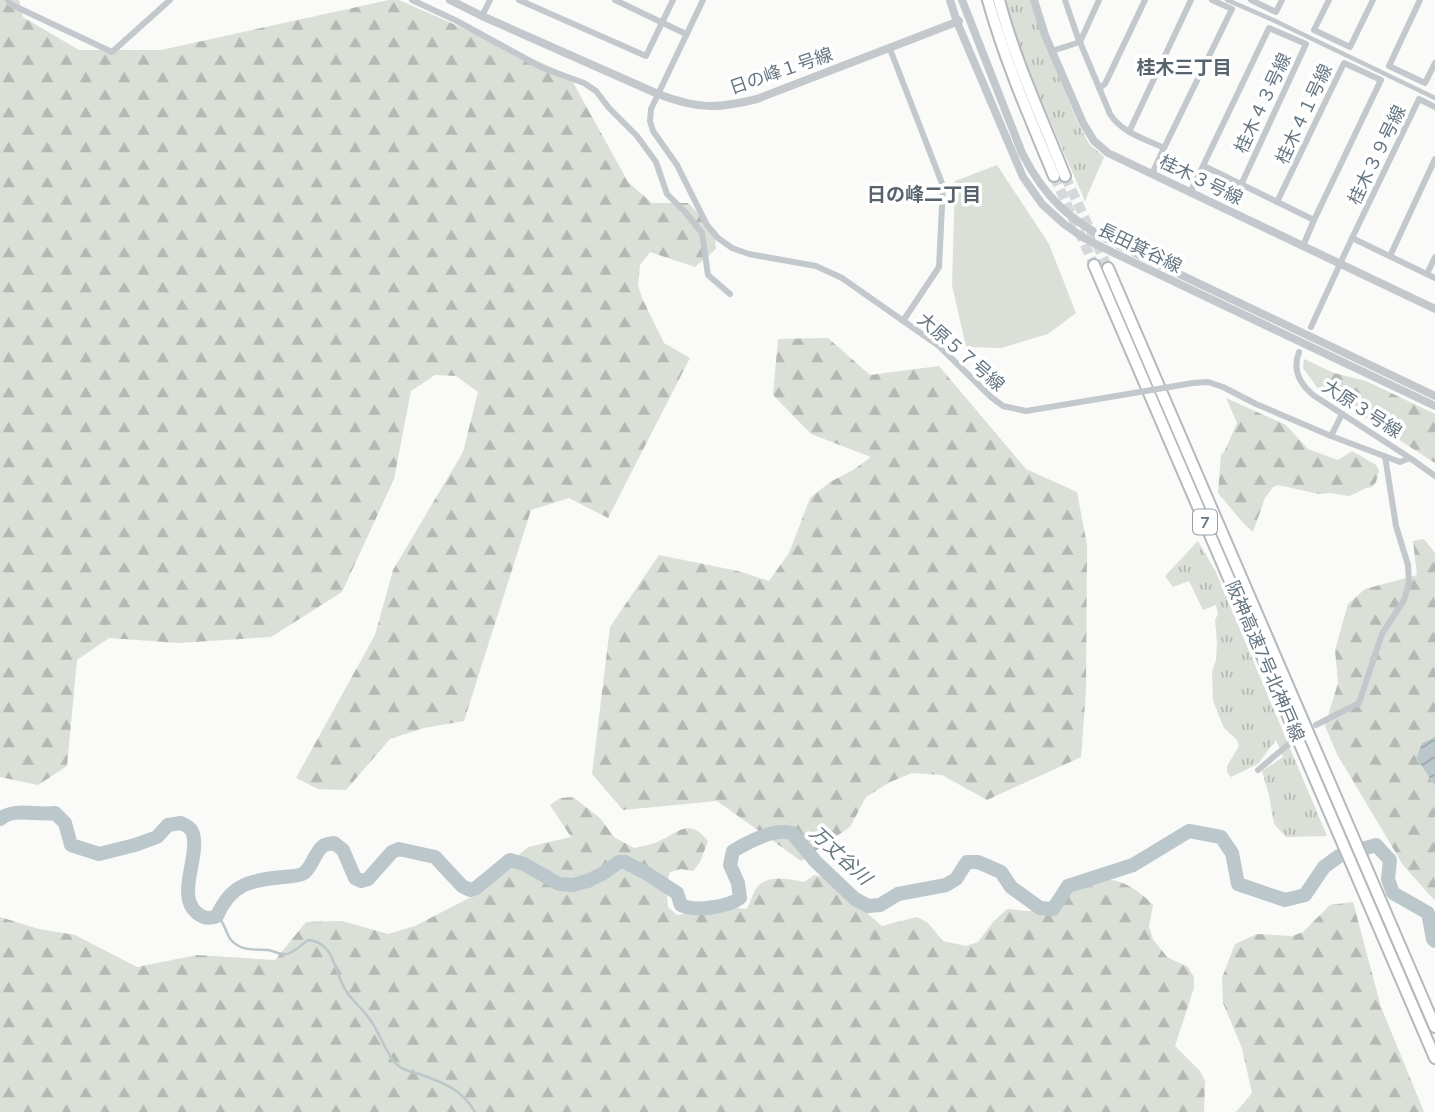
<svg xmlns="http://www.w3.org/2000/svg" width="1435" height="1112" font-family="Lato,'Noto Sans JP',sans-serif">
<defs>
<pattern id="grass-tufts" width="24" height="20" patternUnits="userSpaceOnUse" patternTransform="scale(1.75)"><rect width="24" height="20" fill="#dadfd7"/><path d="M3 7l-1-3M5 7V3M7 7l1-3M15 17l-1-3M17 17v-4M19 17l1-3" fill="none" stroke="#b4b9b4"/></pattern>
<pattern id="forest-firs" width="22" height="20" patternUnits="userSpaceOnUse" patternTransform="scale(1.75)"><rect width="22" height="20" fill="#dadfd7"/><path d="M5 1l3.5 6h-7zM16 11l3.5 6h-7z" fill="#b4b9b4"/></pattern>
<pattern id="water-waves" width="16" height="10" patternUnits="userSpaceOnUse" patternTransform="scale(1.75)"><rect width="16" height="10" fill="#bbc7cb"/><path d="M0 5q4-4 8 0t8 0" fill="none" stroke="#9ca6aa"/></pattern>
</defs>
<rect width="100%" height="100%" fill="#fafaf8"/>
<!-- grass -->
<g fill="url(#grass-tufts)">
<polygon points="1005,0 1030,0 1043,38 1077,121 1089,144 1104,157 1085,201 1025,63"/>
<polygon points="1198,541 1216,572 1327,836 1286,837 1274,824 1269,795 1262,771 1283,757 1276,740 1258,764 1231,777 1227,772 1227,766 1239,746 1237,740 1224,728 1213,701 1212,671 1216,660 1217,643 1215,620 1218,614 1216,605 1203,610 1189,581 1173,587 1165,576"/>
</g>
<!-- forest -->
<g fill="url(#forest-firs)">
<polygon points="0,0 19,0 23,17 79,50 161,50 389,0 399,0 569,75 628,182 652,203 688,203 714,230 716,249 695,267 650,252 640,265 638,285 642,298 664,343 690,358 608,518 569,498 531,510 464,721 424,728 390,739 346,790 318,789 296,778 375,635 393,570 463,452 478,392 456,376 435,375 411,391 394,479 342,592 271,637 178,643 109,638 77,660 67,766 38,785 0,777"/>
<polygon points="828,338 870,375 939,366 1026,469 1077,492 1087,545 1086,690 1081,757 987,800 942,775 912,773 890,782 866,797 850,827 801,861 717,801 623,810 592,774 610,627 659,555 738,571 769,581 789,553 810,498 830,482 853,470 871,457 811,434 773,395 778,339"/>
<polygon points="1304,359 1334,373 1366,381 1435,414 1435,463 1317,387 1303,368"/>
<polygon points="1226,398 1286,425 1308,449 1338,460 1352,451 1376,465 1379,470 1376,482 1372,487 1366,488 1349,496 1331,493 1319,494 1278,485 1273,487 1265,498 1253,532 1244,524 1218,493 1221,455 1225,450 1237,423"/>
<polygon points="1424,539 1435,553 1435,737 1422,743 1416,758 1435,786 1435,901 1403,865 1337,754 1325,726 1338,683 1335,650 1348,604 1365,589 1417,575 1413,541"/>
<path d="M573,797L600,818L614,837L634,848C642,846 650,845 657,842C679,833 688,816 708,841L700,862L693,871L681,869L670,872L666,884L668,907L677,915L725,907L747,909C750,903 753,893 757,887C769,874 789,879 804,882L814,875L825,877L882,926L917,917L928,923L943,941L966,946L978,942L993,922L1007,909C1022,910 1036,914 1050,908C1062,903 1070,893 1081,886C1108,870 1134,885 1153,905L1149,926L1153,939L1167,957L1188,967L1194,977V988L1175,1046L1200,1071L1205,1081L1204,1112H0V917L39,929L75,935L137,967L197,955L275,960L306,922L342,921L388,934L415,926L471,897L528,847L571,837L550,805L560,798Z"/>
<polygon points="1353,902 1381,1007 1424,1112 1234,1112 1237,1111 1252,1093 1242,1048 1223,1003 1222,978 1235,944 1257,934 1292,936 1303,932 1330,905"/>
</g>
<!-- pitch -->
<polygon fill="#dadfd7" points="997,165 1049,244 1076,313 1048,334 1001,348 966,347 952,285 955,181"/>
<!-- water -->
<polygon fill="url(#water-waves)" points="1435,737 1435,786 1416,758 1422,743"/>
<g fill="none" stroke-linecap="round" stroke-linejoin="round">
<!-- stream -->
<path stroke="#bbc7cb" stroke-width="2.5" d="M217,916C225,922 225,932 231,940C242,952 255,949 268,950C276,951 282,957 290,953C296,950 303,944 308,940C336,942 334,975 347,992C354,1003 364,1010 371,1021C379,1033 384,1047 392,1059C399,1069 408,1071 419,1074C442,1082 462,1089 475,1112"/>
<!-- river -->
<path stroke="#bbc7cb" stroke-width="14" d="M0,819C15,807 36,816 55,813L65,823L71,845L99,854L135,845L157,837L168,825L181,823C189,827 193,829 194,839C197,861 177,897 197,913C204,919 210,919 217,916C231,884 250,880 283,877C289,876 298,877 304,873C312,867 315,852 323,846C326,844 330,844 334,843L343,850L355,878L361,881L368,879L392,852L399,849L435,857L462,886L470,890L476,888L510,860L524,864L559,884L573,885L587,881L602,874L619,862H625L646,873L677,893L681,905C695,912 728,907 740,898L738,883L730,865L733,851C748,842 775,828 792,833L816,862L855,899L868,906L880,905L898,894L946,885L956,879L967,862H978L1001,872L1011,887L1040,908L1053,909L1068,886L1133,865L1189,831L1221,837L1232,853L1238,884L1285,900L1305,895L1324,867L1339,856L1376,845L1390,860L1388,879L1393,893L1428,913L1433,939L1435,941"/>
<!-- motorway-tunnel -->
<g stroke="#d5d9db" stroke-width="10" stroke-dasharray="10 5" stroke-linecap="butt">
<polyline points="1054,176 1094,265"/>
<polyline points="1065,176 1108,268"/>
</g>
<!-- motorway casing -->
<g stroke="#b4b9bd" stroke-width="14">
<g id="motorway">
<path d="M988,0C1005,61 1030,118 1054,176"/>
<path d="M999,0C1015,61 1042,118 1065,176"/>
<polyline points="1094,265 1435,1058"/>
<polyline points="1108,268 1435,1027"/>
</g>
</g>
<!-- pedestrian -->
<polyline stroke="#c3c8cc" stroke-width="4.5" points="1227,0 1273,20 1435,98"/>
<!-- minor -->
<g stroke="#c3c8cc" stroke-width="6">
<polyline points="8,0 10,4 112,52 170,0"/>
<polyline points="412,0 455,20 543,68 584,83 596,91 609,108 637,136 656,162 667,194 685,212 702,233 708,275 730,294"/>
<polyline points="519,0 646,56 673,0"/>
<polyline points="615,0 686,34"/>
<polyline points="703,0 651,109 650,121 653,131 677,165 707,225 718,238 732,248 749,254 816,266 842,278 939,346 991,397 1003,406 1026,411 1116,396"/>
<polyline points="1065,0 1079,41"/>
<polyline points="1251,0 1276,12 1282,0"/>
<polyline points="1329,0 1314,30 1350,47 1373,0"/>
<polyline points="1420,0 1389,66 1425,83 1435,63"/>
<polyline points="482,16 490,0"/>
<polyline points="1080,42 1099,0"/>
<polyline points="890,49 943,186 939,267 903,321"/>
<path d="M1052,51L1080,42L1110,114C1122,133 1145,139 1164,148L1152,174"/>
<polyline points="1099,88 1105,84 1145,0"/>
<polyline points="1129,132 1191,0"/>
<polyline points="1164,148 1232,9 1212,0"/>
<polyline points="1204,166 1314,220 1303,246"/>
<polyline points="1190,193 1269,28 1306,44 1241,185"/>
<polyline points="1277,202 1344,63 1381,80 1314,220"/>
<polyline points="1352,238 1419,99 1435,107"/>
<polyline points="1390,256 1435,159"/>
<polyline points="1427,274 1435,257"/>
<polyline points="1311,327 1352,238 1435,278"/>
<path d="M1299,352C1292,370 1300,384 1313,395L1410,458L1435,476"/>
<polyline points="1193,383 1208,382 1223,387 1256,404 1331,436 1342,414"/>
<polyline points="1331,436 1400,462 1410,458"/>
<polyline points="1316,725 1359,703 1382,634 1404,600 1409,583 1408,565 1396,526 1385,456"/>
<polyline points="1258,770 1289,744"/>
</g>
<!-- tertiary -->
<g stroke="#c3c8cc" stroke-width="8">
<path d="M450,0L482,16L658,94C697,109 717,109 757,99L959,21"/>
<polyline points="950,0 957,22 1023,177 1042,204 1064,224 1084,238 1110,251 1435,406"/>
<path d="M962,0L1022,153C1045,198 1069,220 1114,243L1435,396"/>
<polyline points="1034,0 1045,35 1083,123 1094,141 1108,153 1435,309"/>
</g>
<!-- motorway -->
<use href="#motorway" stroke="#fff" stroke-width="10"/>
<!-- minor-bridge -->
<polyline stroke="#c3c8cc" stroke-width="6" points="1116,396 1193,383"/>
</g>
<g text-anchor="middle" stroke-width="7" stroke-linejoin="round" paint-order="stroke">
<!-- shield labels -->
<rect fill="#fff" stroke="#939fa8" stroke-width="2" x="1193" y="509.5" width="24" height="25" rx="5"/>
<g font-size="16" font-weight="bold" fill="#657683">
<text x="1205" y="528">7</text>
</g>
<!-- street labels -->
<g font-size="18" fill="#657683" stroke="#fff">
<text transform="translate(781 71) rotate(-19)" y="6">日の峰１号線</text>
<text transform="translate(1263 103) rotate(-65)" y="6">桂木４３号線</text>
<text transform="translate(1304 114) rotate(-65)" y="6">桂木４１号線</text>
<text transform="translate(1377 155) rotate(-64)" y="6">桂木３９号線</text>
<text transform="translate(1201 180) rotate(26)" y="6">桂木３号線</text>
<text transform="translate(1140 248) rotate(26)" y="6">長田箕谷線</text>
<text transform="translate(961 352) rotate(41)" y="6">大原５７号線</text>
<text transform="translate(1362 409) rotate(33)" y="6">大原３号線</text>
<text transform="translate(1265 661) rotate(67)" y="6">阪神高速7号北神戸線</text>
</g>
<!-- neighbourhood labels -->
<g font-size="19" font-weight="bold" fill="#57646e" stroke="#fff">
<text x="1184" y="74">桂木三丁目</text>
<text x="924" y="201">日の峰二丁目</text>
</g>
<!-- water labels -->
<g font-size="19" font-style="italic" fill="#60757c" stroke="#fff">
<text transform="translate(841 855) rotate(43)" y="7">万丈谷川</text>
</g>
</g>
</svg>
